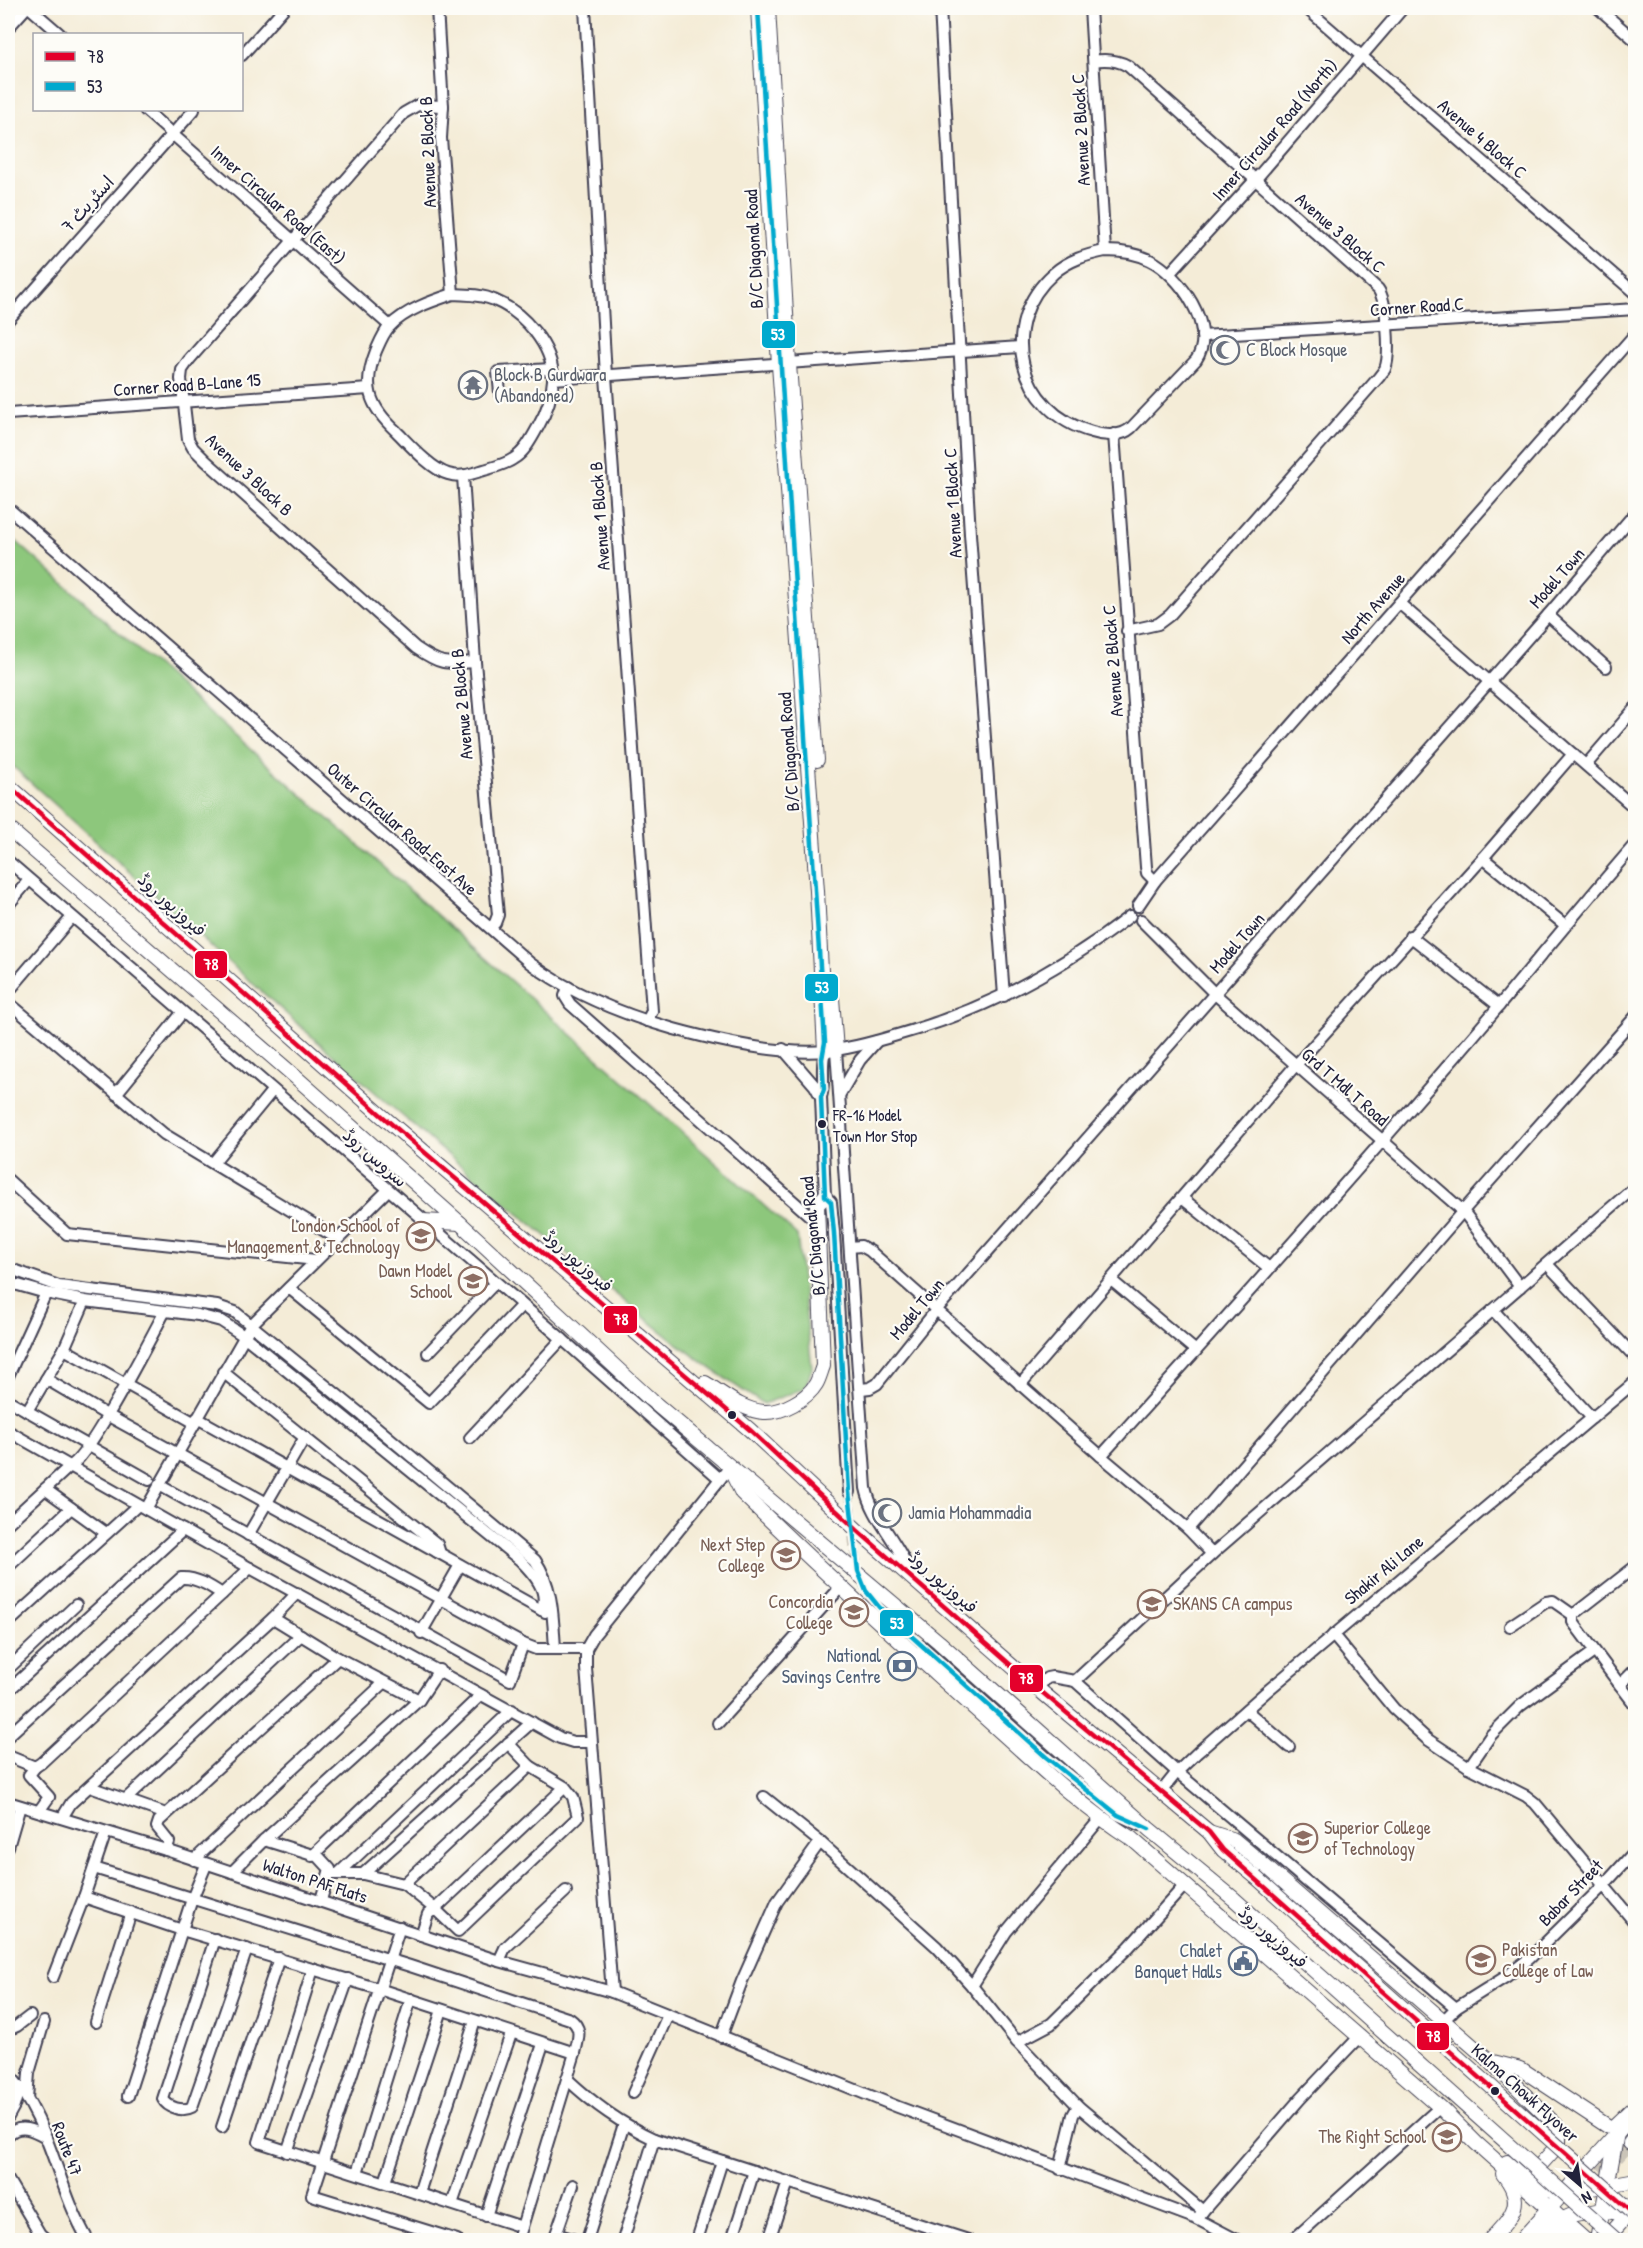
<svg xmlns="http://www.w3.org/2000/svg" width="1643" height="2248" font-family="'Patrick Hand','Playpen Sans Arabic',sans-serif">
<rect width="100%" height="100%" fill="#fdfcf7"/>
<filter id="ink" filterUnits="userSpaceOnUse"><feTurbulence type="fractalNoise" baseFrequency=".0167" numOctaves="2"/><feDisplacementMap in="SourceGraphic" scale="12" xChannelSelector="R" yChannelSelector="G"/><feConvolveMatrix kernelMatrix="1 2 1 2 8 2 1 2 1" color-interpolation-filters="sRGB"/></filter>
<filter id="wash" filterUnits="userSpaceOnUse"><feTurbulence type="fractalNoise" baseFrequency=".008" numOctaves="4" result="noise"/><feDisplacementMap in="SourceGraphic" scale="24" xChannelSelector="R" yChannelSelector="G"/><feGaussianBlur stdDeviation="1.35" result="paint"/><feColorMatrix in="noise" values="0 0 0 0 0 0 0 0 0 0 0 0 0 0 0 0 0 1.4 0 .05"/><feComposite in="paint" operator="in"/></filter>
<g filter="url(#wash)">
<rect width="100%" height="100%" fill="#f4ecd7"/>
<!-- green -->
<path fill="#8dc77c" stroke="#58745c" stroke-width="1.5" d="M8,534L797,1235L812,1368L805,1388L764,1404C688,1357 620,1297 551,1240C363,1089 187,923 8,762Z"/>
</g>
<g filter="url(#ink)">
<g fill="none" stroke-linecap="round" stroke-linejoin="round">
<!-- minor-tunnel -->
<path stroke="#cac4b8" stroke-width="10" stroke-dasharray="10 5" stroke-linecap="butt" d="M849,1492C853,1522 852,1568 868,1593C881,1614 904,1630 922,1646"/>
<!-- major-tunnel -->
<polyline stroke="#cac4b8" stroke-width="14" stroke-dasharray="14 7" stroke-linecap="butt" points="1588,2188 1630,2143"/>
<!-- minor casing -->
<g stroke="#424052" stroke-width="14">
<g id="minor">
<polyline points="30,8 60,34"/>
<polyline points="437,8 443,106 441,138 453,294"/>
<polyline points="585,8 606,376 652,1011 647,1021"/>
<polyline points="940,8 970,534 1004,996"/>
<polyline points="1090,8 1105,251"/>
<polyline points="1306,8 1636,294"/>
<polyline points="1598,8 1636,41"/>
<polyline points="8,28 26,8"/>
<polyline points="242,55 284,8"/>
<path d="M1094,61C1106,59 1117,60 1128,66L1378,289C1387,301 1391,354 1385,369C1383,372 1381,374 1379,377L1170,615L1158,624L1127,631"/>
<path d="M443,106L418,105L404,113L189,360L182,370L181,379L188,439L193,448L206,461L416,648C441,665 445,664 475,662"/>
<polyline points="145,110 390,326"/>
<path d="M1105,251C1120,251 1136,253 1150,260C1179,274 1218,328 1196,360L1131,428C1121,437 1104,436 1092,432C1018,412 996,324 1054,273C1069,260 1086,255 1105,251Z"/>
<polyline points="1170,273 1255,180 1403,8"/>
<path d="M453,294C467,295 481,294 494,300C523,312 554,346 553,380C552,396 546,413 538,427C531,439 525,452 513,459C504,465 494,467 484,470C471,474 461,478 448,474C431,469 409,444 396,431C369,406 362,386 376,351C380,342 383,334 389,327C405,310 432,301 453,294Z"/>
<polyline points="8,320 194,110"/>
<polyline points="1202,336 1636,309"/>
<polyline points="553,379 1020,347"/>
<polyline points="500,393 498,372 552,369"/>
<polyline points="8,414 369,389"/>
<polyline points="1114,434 1146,867 1147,873 1155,881"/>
<polyline points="463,476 475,662 498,915 495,923 491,927"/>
<path d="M8,508L530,963C571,994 625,1015 674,1029C718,1041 780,1055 826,1051C850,1049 874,1042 897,1035C984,1011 1059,971 1130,916"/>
<polyline points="1399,603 1636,809"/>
<polyline points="1548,615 1606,667"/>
<polyline points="1586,765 1636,707"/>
<polyline points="1483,858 1565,925"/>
<polyline points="8,861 562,1339 720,1479"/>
<polyline points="8,905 29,880"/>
<polyline points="1138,906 1155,881 1636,333"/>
<polyline points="1141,920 1215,994 1463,1211 1520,1287"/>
<polyline points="1410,936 1499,1006"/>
<polyline points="568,987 565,996 570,1004 818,1223"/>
<polyline points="8,992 72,917"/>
<polyline points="8,1002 164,1134 338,1239"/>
<polyline points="783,1049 815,1086 821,1097"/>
<path d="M836,1050L866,1488C871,1512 887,1530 899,1551C904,1559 908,1568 911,1577"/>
<path d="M825,1051C820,1067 826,1082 821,1097L825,1196L831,1202L834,1233L849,1492"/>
<polyline points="116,1094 182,1013"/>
<polyline points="840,1094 860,1060 877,1041"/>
<polyline points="213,1163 272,1091"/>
<polyline points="8,1180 67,1234 316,1260"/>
<polyline points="1182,1198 1269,1268"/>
<polyline points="850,1247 861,1246 870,1251 1101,1456 1188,1529 1212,1554"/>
<polyline points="1547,1264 1636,1358"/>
<path d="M8,1268L59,1286L217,1306L235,1312L362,1415L535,1560C553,1586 553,1618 555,1649H586"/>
<polyline points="1111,1280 1196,1351"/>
<polyline points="18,1285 46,1293"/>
<polyline points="289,1288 429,1403 522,1305"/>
<polyline points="1493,1310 1592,1418"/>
<polyline points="64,1349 195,1423"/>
<polyline points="428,1353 495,1283"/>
<polyline points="223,1372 437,1544 439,1550 437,1552"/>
<path d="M8,1376L46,1293L85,1301L198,1315L221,1321L244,1336L520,1560C532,1572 551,1592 541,1610"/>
<polyline points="46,1379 107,1415 523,1644 536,1649 555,1649"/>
<polyline points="1020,1385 1295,1066 1483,858 1573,754"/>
<polyline points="861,1389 870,1388 877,1384 937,1309 1548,615 1636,512"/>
<polyline points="8,1400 149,1480"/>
<polyline points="27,1411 64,1349 85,1301"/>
<polyline points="197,1418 545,1612"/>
<polyline points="8,1431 250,1568 560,1738 573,1742 591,1742"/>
<polyline points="470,1438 562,1339"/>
<path d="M1101,1456C1235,1308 1369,1159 1498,1007C1544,952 1589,897 1636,843"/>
<polyline points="159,1485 510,1680 523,1644"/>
<polyline points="45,1489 106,1533"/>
<polyline points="146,1509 251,1325 387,1191"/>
<path d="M8,1523L70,1466C89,1458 151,1337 165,1311"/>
<polyline points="1188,1529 1463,1211 1636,1016"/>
<polyline points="248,1535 305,1437"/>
<polyline points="8,1567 71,1508"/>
<polyline points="1573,1615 1636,1566"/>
<polyline points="273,1618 338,1658 419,1700"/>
<polyline points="8,1623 138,1505"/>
<polyline points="1510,1626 1546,1602 1553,1601 1573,1615 1573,1622 1620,1685"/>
<polyline points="421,1633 460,1565"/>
<polyline points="1333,1635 1394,1709 1427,1739 1469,1767 1526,1796 1535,1803 1636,1924"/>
<polyline points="922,1646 1046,1757 1118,1815 1140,1825"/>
<polyline points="8,1669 76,1605"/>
<polyline points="1636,1669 1620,1685 1636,1706"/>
<polyline points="1075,1681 1212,1554 1636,1186"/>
<polyline points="1037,1688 1047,1678 1052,1677 1075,1681 1177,1772 1456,2008"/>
<polyline points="8,1691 183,1530"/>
<polyline points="1246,1710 1289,1747"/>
<polyline points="718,1723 840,1588"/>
<path d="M8,1736L181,1578C196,1577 210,1586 222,1594"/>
<polyline points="508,1743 530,1766 565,1787 573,1797 578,1817 458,1931 435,1909 565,1787"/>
<polyline points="8,1756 35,1767 41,1763 250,1568"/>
<polyline points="35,1767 29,1775 49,1797 39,1811"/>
<polyline points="1469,1767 1491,1735 1520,1706 1594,1652"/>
<polyline points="90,1787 166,1814"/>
<polyline points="1161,1792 1177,1772 1198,1752 1266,1692 1636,1381"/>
<polyline points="764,1797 820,1842 937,1947 972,1986 1017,2042 1078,2106 1203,2211 1197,2219"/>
<polyline points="126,1799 301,1635"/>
<polyline points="8,1802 166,1850 499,1961 612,1992 898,2107 1197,2219 1237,2240"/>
<polyline points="62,1818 71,1803 273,1618 297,1593"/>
<polyline points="264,1840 319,1857 330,1869 321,1900"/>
<polyline points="8,1847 20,1806"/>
<polyline points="166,1850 169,1842 157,1827 159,1821 338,1658"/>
<polyline points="312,1856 481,1695"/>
<polyline points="194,1860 384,1683"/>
<path d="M94,1868L410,1966L570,2019C583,2028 578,2039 575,2053L518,2240"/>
<polyline points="232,1872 264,1840 419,1700 439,1670"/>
<polyline points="339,1873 512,1710"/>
<polyline points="330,1874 363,1874 532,1722"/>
<polyline points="363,1874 404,1884 435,1909 428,1914 421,1935"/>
<polyline points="404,1884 530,1766"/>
<polyline points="84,1897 182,1930 379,1989 575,2053"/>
<polyline points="400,1927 312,2195 457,2240"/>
<path d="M215,1939L163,2099C168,2108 183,2112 192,2107L247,1949"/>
<polyline points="499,1961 505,1948 566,1891"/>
<polyline points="313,1969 259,2142 522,2227"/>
<polyline points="53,1977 84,1897 106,1832"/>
<polyline points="972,1986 1006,1932 1100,1819"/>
<polyline points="612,1992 586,1668 586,1649 594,1635 729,1468"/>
<polyline points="1443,2021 1456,2008 1507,1976 1530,1958 1604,1885 1636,1850"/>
<polyline points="96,2022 131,1912"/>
<polyline points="8,2030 17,2026 30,2016"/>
<polyline points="721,2037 742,1981 777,1902 820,1842"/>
<polyline points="1017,2042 1051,2024 1129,1947 1185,1885"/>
<path d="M8,2073C51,2120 56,2186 88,2240"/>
<path d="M567,2079C595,2105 620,2123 654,2139L968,2240"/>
<polyline points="633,2093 668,2015"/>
<polyline points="128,2096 192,1899 206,1865"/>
<polyline points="27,2099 29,2073 44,2022"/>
<polyline points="8,2117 14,2106 20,2086"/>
<polyline points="222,2127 279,1958"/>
<path d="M8,2135C20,2123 33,2130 46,2137"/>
<polyline points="287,2152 348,1979"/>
<polyline points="1060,2169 1073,2115 1078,2106"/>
<polyline points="357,2173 411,1999"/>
<polyline points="8,2180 40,2234 47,2240"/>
<polyline points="385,2182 442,2010"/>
<polyline points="419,2193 475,2021"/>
<polyline points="452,2204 511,2034"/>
<polyline points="1203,2211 1300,2099 1360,2036"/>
<polyline points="486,2216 543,2044"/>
<polyline points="556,2234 575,2240"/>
<polyline points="554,2240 573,2185"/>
<polyline points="587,2240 624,2124"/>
<polyline points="623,2240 654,2139"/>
<polyline points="697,2240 722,2161"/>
<polyline points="732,2240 754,2171"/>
<polyline points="769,2240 788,2182"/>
<polyline points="1293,2240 1440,2107"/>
</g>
</g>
<!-- major casing -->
<g stroke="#424052" stroke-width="16">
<g id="major">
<polyline points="758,8 779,365 817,891 825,1051"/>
<polyline points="768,8 789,364 817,760"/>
<polyline points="8,785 381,1115 750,1430 857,1530 1037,1688 1209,1832 1223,1850 1256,1877"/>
<polyline points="8,828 291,1073 460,1223 651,1400 939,1642 1149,1829 1234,1899"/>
<polyline points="832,998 836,1050"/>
<polyline points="423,1221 460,1223"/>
<path d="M705,1383C722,1393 743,1411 764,1412C782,1413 807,1399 816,1384C819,1379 821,1371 823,1366L817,1205L825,1196"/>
<path d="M733,1475L742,1493C820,1569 900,1642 981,1714C1030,1758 1077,1804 1132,1839L1440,2107L1476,2143L1585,2240"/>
<polyline points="1209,1832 1234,1840 1252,1855 1491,2062 1556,2125 1559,2131 1559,2144 1534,2172 1521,2171 1507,2162"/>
<polyline points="1493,2062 1521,2069 1609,2127 1613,2127 1636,2105"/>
<polyline points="1630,2143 1636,2136"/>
<path d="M1527,2179C1539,2188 1549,2192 1564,2193L1636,2180"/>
<path d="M1540,2230C1551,2227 1563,2232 1570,2240"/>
<polyline points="1532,2233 1570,2216 1602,2210 1636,2216"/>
<path d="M1490,2240C1511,2217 1527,2203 1503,2174"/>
<polyline points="1521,2240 1626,2124"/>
<polyline points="1597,2240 1617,2133"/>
<polyline points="1605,2240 1636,2206"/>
</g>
</g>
<!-- minor -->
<use href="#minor" stroke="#fff" stroke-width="10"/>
<!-- major -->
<use href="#major" stroke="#fff" stroke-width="14"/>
<!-- major-bridge casing -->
<g stroke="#424052" stroke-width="16" stroke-linecap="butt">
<g id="major-bridge">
<polyline points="1256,1877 1636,2216"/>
<polyline points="1234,1899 1616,2240"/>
</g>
</g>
<!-- major-bridge -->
<use href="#major-bridge" stroke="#fff" stroke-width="14"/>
<!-- bus-1 casing -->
<g stroke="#fdfcf7" stroke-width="9">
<polyline id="bus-1" points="8,785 381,1115 750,1430 857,1530 1037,1688 1209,1832 1223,1850 1636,2216"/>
</g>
<!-- bus-2 casing -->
<g stroke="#fdfcf7" stroke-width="9">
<path id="bus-2" d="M758,8C778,353 804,697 825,1042L822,1059L824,1089L821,1097L825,1196L831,1202L834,1233L849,1492L858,1571L866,1591L879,1607L1046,1757L1118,1815L1149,1829"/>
</g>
<!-- bus-1 -->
<use href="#bus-1" stroke="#e4002b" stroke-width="4.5"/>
<!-- bus-2 -->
<use href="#bus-2" stroke="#00a9ce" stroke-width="4.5"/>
</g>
</g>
<!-- icons -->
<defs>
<g id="mosque-ring" transform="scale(1.5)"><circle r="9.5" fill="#fdfcf7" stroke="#6b7280" stroke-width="1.5"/><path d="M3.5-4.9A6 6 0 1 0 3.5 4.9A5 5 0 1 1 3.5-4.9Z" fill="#6b7280"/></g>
<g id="temple-ring" transform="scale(1.5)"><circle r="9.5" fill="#fdfcf7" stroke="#6b7280" stroke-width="1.5"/><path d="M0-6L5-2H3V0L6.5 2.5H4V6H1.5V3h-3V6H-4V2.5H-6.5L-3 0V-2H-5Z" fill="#6b7280"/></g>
<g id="school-ring" transform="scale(1.5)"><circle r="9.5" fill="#fdfcf7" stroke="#8d6e63" stroke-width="1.5"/><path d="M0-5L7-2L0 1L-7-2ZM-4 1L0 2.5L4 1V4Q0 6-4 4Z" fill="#8d6e63"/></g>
<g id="university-ring" transform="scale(1.5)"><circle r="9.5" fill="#fdfcf7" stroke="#8d6e63" stroke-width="1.5"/><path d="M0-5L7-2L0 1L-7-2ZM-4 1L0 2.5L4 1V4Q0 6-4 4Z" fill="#8d6e63"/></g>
<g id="bank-ring" transform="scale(1.5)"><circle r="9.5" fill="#fdfcf7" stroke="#5c6f8a" stroke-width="1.5"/><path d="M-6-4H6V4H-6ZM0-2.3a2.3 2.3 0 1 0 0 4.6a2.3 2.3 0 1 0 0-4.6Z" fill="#5c6f8a"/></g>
<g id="civic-ring" transform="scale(1.5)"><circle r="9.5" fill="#fdfcf7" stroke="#5c6f8a" stroke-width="1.5"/><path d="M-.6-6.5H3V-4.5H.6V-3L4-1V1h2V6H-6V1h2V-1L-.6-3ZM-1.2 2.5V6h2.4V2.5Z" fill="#5c6f8a"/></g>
</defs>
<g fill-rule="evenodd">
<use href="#mosque-ring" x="1225" y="350"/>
<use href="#temple-ring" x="473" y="385"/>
<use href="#school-ring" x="421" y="1236"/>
<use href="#school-ring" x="473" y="1281"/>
<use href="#mosque-ring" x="887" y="1513"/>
<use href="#university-ring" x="786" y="1555"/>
<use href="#school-ring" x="1152" y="1604"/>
<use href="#university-ring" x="854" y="1612"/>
<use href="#bank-ring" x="902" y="1666"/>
<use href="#university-ring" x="1303" y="1838"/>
<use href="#university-ring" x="1481" y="1960"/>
<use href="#civic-ring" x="1243" y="1961"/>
<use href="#school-ring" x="1447" y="2137"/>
</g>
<!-- markers -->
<g fill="#22223b" stroke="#fdfcf7" stroke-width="2">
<circle cx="822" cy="1124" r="5"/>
<circle cx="732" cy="1415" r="5"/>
<circle cx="1495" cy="2091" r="5"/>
</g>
<g text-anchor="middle" stroke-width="4.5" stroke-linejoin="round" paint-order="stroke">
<!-- bus labels -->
<g font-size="16" fill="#22223b" stroke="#fdfcf7" text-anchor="start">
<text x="833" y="1121">FR-16 Model<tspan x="833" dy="21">Town Mor Stop</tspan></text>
</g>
<!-- street labels -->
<g font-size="18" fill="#22223b" stroke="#fdfcf7">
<text transform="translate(1081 130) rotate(-93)" y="6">Avenue 2 Block C</text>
<text transform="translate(1275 130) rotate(-49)" y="6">Inner Circular Road (North)</text>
<text transform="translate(1482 139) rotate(41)" y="6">Avenue 4 Block C</text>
<text transform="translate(428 152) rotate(-92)" y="6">Avenue 2 Block B</text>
<text transform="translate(88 204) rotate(-48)" y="6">اسٹریٹ 7</text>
<text transform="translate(278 205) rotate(41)" y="6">Inner Circular Road (East)</text>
<text transform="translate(1340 233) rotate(41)" y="6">Avenue 3 Block C</text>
<text transform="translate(754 249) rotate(-93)" y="6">B/C Diagonal Road</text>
<text transform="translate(1417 307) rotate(-4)" y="6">Corner Road C</text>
<text transform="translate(187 385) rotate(-4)" y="6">Corner Road B-Lane 15</text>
<text transform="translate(249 475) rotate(43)" y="6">Avenue 3 Block B</text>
<text transform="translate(953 503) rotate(-93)" y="6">Avenue 1 Block C</text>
<text transform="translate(600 516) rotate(-94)" y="6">Avenue 1 Block B</text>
<text transform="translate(1557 578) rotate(-49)" y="6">Model Town</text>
<text transform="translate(1373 608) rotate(-49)" y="6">North Avenue</text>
<text transform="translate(1113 661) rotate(-94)" y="6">Avenue 2 Block C</text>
<text transform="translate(462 704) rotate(-95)" y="6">Avenue 2 Block B</text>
<text transform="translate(789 752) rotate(-94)" y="6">B/C Diagonal Road</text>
<text transform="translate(402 829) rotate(41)" y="6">Outer Circular Road-East Ave</text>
<text transform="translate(172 905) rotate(42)" y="6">فیروزپور روڈ</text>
<text transform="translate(1237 943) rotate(-49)" y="6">Model Town</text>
<text transform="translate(1345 1087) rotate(41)" y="6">Grd T Mdl T Road</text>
<text transform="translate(375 1158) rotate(41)" y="6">سروس روڈ</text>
<text transform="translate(813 1236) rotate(-96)" y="6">B/C Diagonal Road</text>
<text transform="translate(578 1261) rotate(41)" y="6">فیروزپور روڈ</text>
<text transform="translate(917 1309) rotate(-50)" y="6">Model Town</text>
<text transform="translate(1384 1570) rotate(-40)" y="6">Shakir Ali Lane</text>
<text transform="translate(943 1582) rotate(41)" y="6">فیروزپور روڈ</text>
<text transform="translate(315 1881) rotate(18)" y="6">Walton PAF Flats</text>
<text transform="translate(1571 1893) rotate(-46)" y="6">Babar Street</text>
<text transform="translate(1273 1937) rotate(41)" y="6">فیروزپور روڈ</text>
<text transform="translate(1525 2093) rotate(42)" y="6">Kalma Chowk Flyover</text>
<text transform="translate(67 2149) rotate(69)" y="6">Route 47</text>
</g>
<!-- worship labels -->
<g font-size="18" fill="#5b616d" stroke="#fdfcf7" text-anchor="start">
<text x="1246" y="356">C Block Mosque</text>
<text x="494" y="381">Block B Gurdwara<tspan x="494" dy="21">(Abandoned)</tspan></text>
<text x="908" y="1519">Jamia Mohammadia</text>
</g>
<!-- education labels -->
<g font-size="18" fill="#785e54" stroke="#fdfcf7" text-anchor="end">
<text x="400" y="1232">London School of<tspan x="400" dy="21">Management &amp; Technology</tspan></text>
<text x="452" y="1277">Dawn Model<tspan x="452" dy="21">School</tspan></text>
<text x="765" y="1551">Next Step<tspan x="765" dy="21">College</tspan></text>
<text x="833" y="1608">Concordia<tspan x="833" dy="21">College</tspan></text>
<text x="1173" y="1610" text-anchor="start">SKANS CA campus</text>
<text x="1324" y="1834" text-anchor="start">Superior College<tspan x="1324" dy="21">of Technology</tspan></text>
<text x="1502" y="1956" text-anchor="start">Pakistan<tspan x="1502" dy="21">College of Law</tspan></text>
<text x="1426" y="2143">The Right School</text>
</g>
<!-- service labels -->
<g font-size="18" fill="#4e5e75" stroke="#fdfcf7" text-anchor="end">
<text x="881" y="1662">National<tspan x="881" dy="21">Savings Centre</tspan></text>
<text x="1222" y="1957">Chalet<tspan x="1222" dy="21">Banquet Halls</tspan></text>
</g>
</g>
<g stroke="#fdfcf7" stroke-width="2">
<rect x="761" y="320" width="35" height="29" rx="6" fill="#00a9ce"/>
<rect x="194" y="950" width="34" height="29" rx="6" fill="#e4002b"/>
<rect x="804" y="973" width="35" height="29" rx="6" fill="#00a9ce"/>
<rect x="603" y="1305" width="35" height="29" rx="6" fill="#e4002b"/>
<rect x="879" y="1609" width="35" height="28" rx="6" fill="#00a9ce"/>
<rect x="1009" y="1664" width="35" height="29" rx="6" fill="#e4002b"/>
<rect x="1416" y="2022" width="34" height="29" rx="6" fill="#e4002b"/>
</g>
<g font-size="16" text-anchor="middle" font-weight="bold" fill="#fff">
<text x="778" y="340">53</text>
<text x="211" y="970">78</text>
<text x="822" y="993">53</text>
<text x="621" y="1325">78</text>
<text x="897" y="1629">53</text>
<text x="1026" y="1684">78</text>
<text x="1433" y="2042">78</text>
</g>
<!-- margin -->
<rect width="1643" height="2248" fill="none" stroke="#fdfcf7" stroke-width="30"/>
<!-- legend -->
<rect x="33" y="33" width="210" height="78" fill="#fdfcf7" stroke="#a5a5ac" stroke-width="1.5"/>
<rect x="45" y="52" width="30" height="9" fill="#e4002b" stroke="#a5a5ac" stroke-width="1.5"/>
<text x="87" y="63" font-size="18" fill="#22223b">78</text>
<rect x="45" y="82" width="30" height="9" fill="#00a9ce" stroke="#a5a5ac" stroke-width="1.5"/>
<text x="87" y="93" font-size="18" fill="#22223b">53</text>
<!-- north arrow -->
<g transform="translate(1580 2185) rotate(151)" stroke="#fdfcf7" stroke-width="4.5" paint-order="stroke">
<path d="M0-4.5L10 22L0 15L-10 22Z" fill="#22223b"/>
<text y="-9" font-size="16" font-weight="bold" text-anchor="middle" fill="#22223b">N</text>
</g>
</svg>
